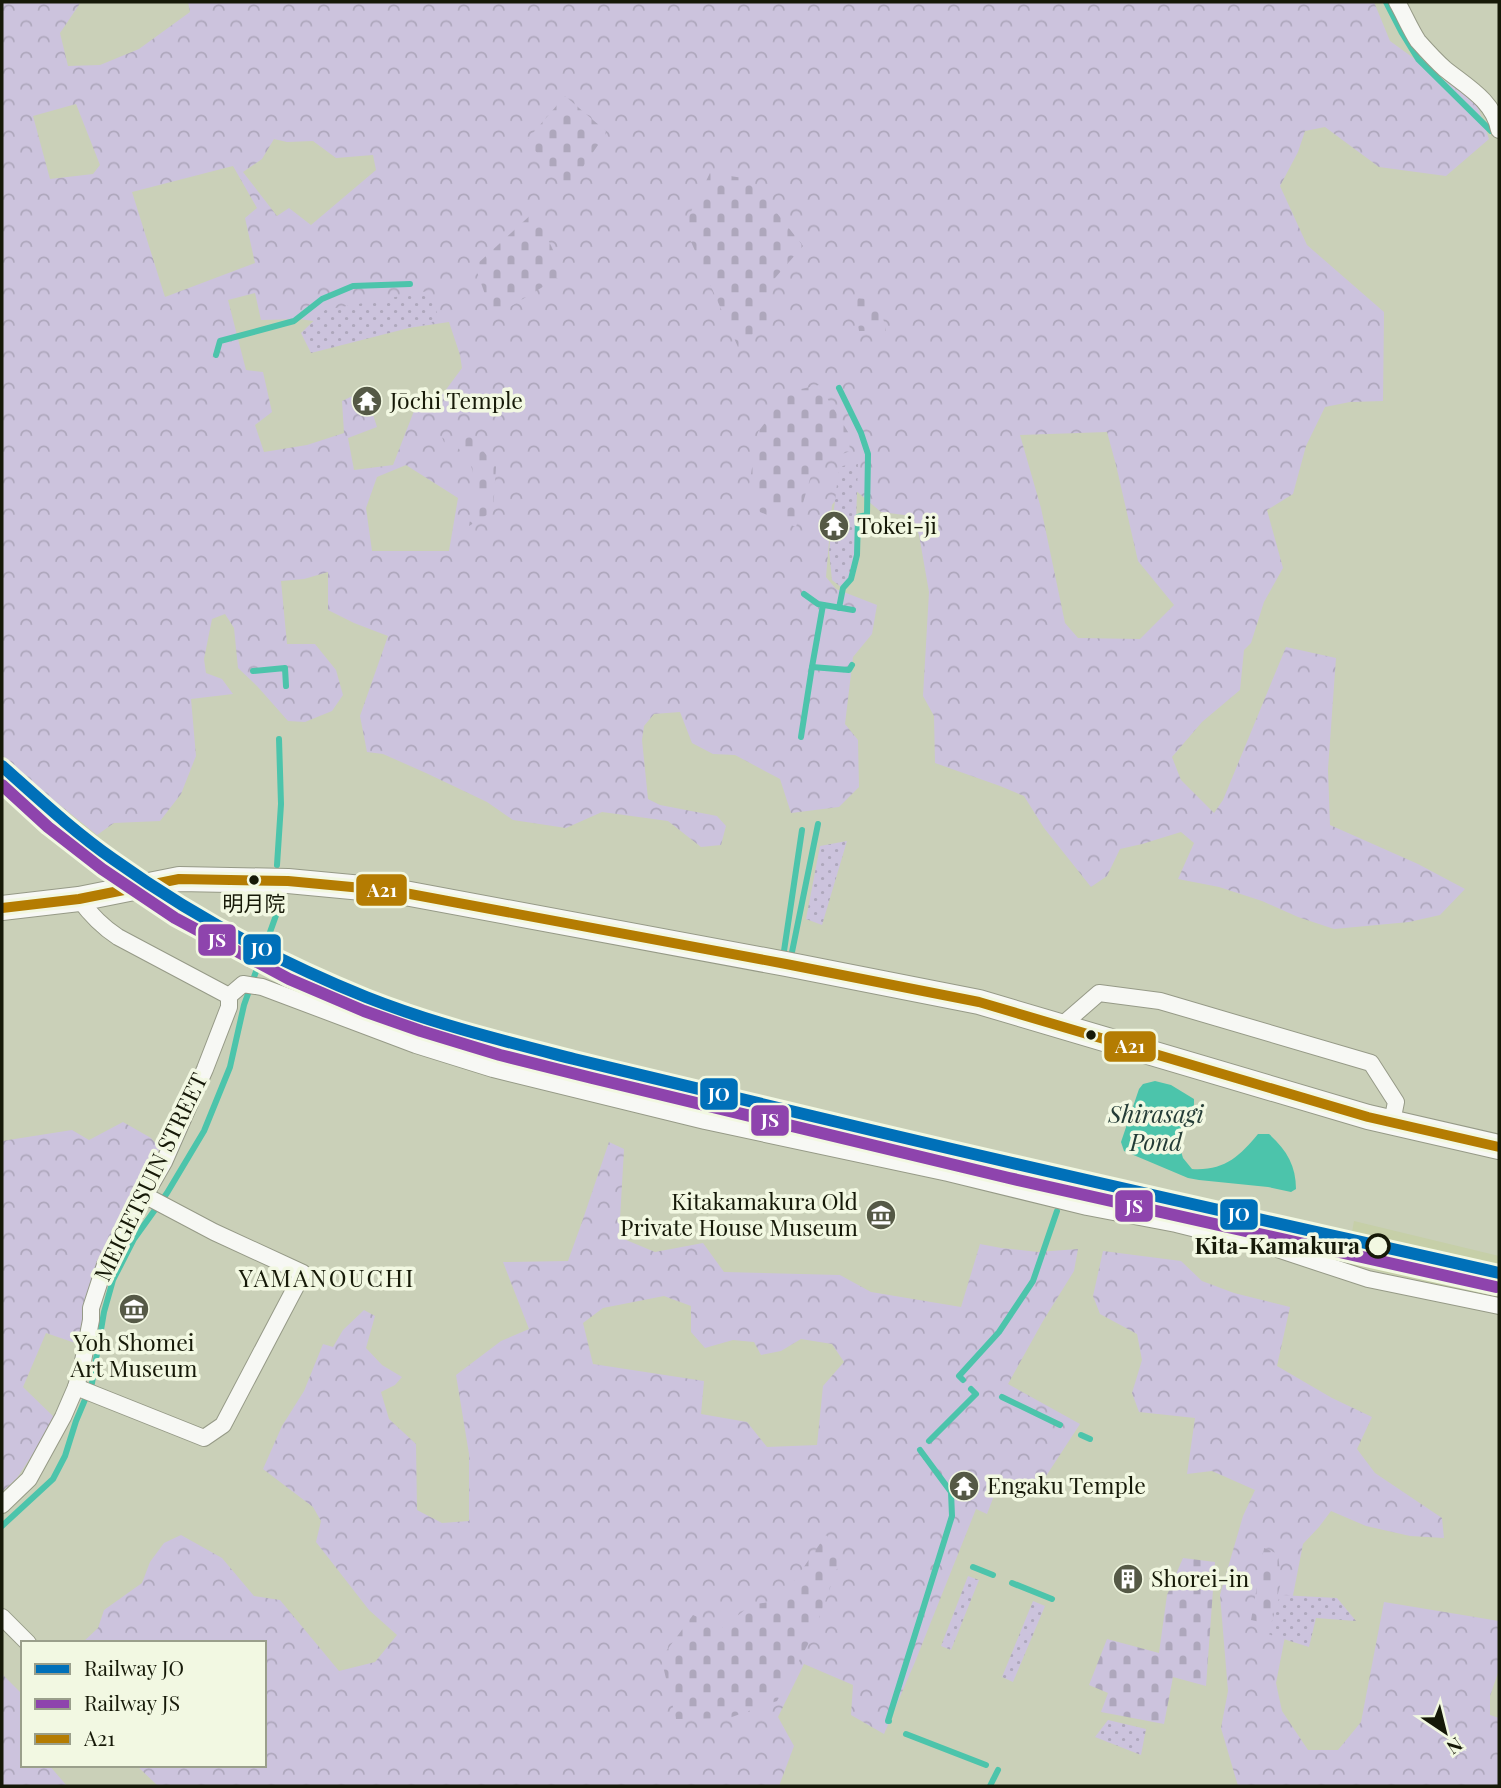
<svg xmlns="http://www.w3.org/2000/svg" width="1501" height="1788" font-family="'Playfair Display','Noto Sans JP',serif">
<defs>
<pattern id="forest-crowns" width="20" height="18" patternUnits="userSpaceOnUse" patternTransform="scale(1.75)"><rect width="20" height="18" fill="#ccc3dd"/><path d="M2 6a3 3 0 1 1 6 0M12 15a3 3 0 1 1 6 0" fill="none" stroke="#aea7bc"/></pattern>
<pattern id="cemetery-stones" width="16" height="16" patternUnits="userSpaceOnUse" patternTransform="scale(1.75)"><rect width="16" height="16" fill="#ccc3dd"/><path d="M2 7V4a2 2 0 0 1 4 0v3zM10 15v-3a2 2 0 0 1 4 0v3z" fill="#aea7bc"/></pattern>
<pattern id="garden-dots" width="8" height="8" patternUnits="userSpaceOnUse" patternTransform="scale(1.75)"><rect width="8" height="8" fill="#ccc3dd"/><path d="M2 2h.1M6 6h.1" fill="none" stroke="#aea7bc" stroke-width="1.8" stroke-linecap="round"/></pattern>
</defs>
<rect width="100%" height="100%" fill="#cad0b8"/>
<!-- built -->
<g fill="#c6cfa8">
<polygon points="2,755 26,778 117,852 148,873 111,880 98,872 43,829 2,795"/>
<polygon points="173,894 245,933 233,956 172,922 136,900"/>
<polygon points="278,949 298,960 372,991 428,1011 504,1034 596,1058 1176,1193 1352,1232 1354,1221 1499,1256 1499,1299 1343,1263 1344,1256 591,1084 497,1060 420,1037 363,1015 267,973"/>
</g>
<!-- forest -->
<g fill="url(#forest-crowns)" fill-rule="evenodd">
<path d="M2,2H81L60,33L68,66L100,65L139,49L190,12L188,2H1374L1390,41L1477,104L1489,139L1446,176L1379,167L1325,127L1305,131L1298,152L1280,186L1307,245L1384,312L1383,401L1350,402L1325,407L1306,446L1293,494L1267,510L1283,568L1264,602L1251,643L1244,650L1240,690L1202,722L1172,757L1181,780L1214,813L1223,800L1286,647L1336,658L1328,769L1330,825L1418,864L1465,889L1440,915L1409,922L1334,929L1298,917L1262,901L1219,887L1178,879L1194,843L1181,832L1142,844L1120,849L1107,876L1091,887L1044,828L1024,796L1000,786L935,763L934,716L923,696L929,592L919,535L912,516L881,512L848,484L832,505L826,577L836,589L877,605L872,634L853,657L845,724L858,740L859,787L839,807L791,813L780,779L735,755L713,754L692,743L680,712L654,714L644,726L642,740L648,799L660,805L717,816L726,826L721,845L701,847L668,821L602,812L566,828L513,820L487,802L426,773L383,754L367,752L360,716L388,636L354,623L328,610V572L304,579L281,581L287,644H315L336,670L343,695L332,711L305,722L288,721L257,686L238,668L234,628L225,614L212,619L204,659L206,673L222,679L233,694L191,699L196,756L181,794L160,821L114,823L97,835L26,778L2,755ZM76,104L100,165L93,174L50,179L33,116ZM274,139L287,142L313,141L336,158L373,155L376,170L311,225L289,208L277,216L243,172L262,159ZM233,166L257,208L245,218L255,263L165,297L132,192ZM255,293L261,320L299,319L358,327L361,335L449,322L460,355L462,368L442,395L414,411L393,465L354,470L348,438L377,427L365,390L342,401L344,433L307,445L264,452L255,425L272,412L263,372L246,370L228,300ZM1107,432L1116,465L1138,561L1174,605L1140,639L1078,638L1065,623L1041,508L1020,435ZM406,465L458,498L449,551H372L366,508L377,477Z"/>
<polygon points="123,1122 151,1138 159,1148 157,1158 101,1260 81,1345 46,1333 23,1387 56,1419 17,1478 2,1492 2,1141 72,1130 89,1140"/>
<path d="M609,1142L624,1149L619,1237L655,1252L703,1243L724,1272L840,1275L871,1292L961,1307L980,1244L1001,1248L1038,1252L1078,1249L1074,1271L1043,1321L1008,1384L1080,1424L1035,1493L1000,1480L987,1514L976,1509L915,1662L884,1734L851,1715L853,1685L804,1664L778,1717L794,1746L779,1786H158L136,1765H264V1643H82L98,1628L104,1610L142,1583L150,1562L164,1543L181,1535L222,1558L254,1596L280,1600L339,1671L375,1662L397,1635L369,1610L316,1542L321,1521L313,1507L263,1469L282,1426L304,1391L323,1344L333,1347L343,1330L364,1310L375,1316L366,1348L382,1365L402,1377L395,1385L381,1392L389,1419L416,1444L417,1510L442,1523L469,1521V1454L456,1375L501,1341L529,1329L503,1262L568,1261L582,1222ZM664,1296L691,1306V1332L705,1348L733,1340L754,1342L761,1355L781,1351L801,1339L832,1344L844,1362L823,1386L817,1445L767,1447L747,1422L701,1414L704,1381L593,1364L583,1323L603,1308Z"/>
<polygon points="1103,1251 1181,1261 1202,1281 1234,1293 1290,1307 1277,1366 1332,1398 1372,1417 1357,1449 1375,1473 1442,1518 1444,1538 1410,1536 1366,1526 1331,1511 1319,1527 1303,1544 1276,1683 1282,1711 1308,1750 1338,1750 1361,1722 1384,1602 1499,1621 1499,1670 1490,1696 1490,1715 1499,1718 1499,1786 1238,1786 1221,1728 1228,1691 1220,1595 1243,1516 1255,1490 1212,1471 1187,1474 1195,1418 1139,1412 1132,1393 1142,1360 1137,1334 1100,1314 1093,1296"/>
<polygon points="2,1674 23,1695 23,1765 49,1765 67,1786 2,1786"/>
</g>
<!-- cemetery -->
<g fill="url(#cemetery-stones)">
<polygon points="565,96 607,132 569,187 526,141"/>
<polygon points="710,173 750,179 803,246 768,286 769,320 738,347 684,226"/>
<polygon points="535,211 564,274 493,317 475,266"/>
<polygon points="854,298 879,300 886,331 859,331"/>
<polygon points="819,385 848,432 850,451 814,465 796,527 760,512 749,486 758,432 788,392"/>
<path d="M442,437H472L496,467L493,511L469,526C473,501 482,469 460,450C456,446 449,444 444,442Z"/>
<polygon points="826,1535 842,1555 812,1637 777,1701 729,1718 676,1719 661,1658 693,1615 722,1628 751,1605 781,1600"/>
<polygon points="1264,1548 1278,1554 1281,1582 1270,1624 1251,1620"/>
<polygon points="1183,1558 1215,1562 1206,1686 1173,1677 1164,1724 1101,1712 1108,1693 1089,1685 1107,1639 1159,1653 1167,1595"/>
</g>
<!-- garden -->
<g fill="url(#garden-dots)">
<polygon points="428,291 440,320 311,353 301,333 325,310"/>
<polygon points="858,462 855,553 849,578 841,587 832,580 829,551 839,467"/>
<polygon points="847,841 822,925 806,919 820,846"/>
<polygon points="968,1576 979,1580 951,1650 941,1646"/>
<polygon points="1280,1595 1337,1598 1356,1621 1316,1618 1309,1647 1268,1634"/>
<polygon points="1033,1601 1045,1606 1013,1682 1002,1677"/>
<polygon points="1108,1720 1146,1729 1141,1755 1095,1737"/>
</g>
<!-- water -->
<path fill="#4cc4ab" d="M1155,1081L1171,1085L1194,1099V1105L1180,1148L1183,1158L1192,1169C1224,1171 1239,1157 1258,1134H1269C1287,1150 1296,1166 1296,1189L1291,1192L1268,1187L1199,1180L1188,1178L1124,1151L1121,1142L1139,1089L1143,1084Z"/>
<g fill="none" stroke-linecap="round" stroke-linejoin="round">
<!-- stream -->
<g stroke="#4cc4ab" stroke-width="6">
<polyline points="1386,2 1402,33 1418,59 1491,131 1499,131"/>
<polyline points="216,355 220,341 294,321 322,299 353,286 410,284"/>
<polyline points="804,594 818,604 853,610"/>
<polyline points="839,608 843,588 851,579 857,555 858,517 867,515 868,454 861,433 839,388"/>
<polyline points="812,667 823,605"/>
<polyline points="253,671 285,668 286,686"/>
<polyline points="801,737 812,667 849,670 852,665"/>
<polyline points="277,865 281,804 279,739"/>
<polyline points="784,951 802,830"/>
<polyline points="792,952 818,824"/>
<polyline points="963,1380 959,1376 999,1332 1033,1281 1057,1211"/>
<polyline points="1002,1397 1060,1425"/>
<polyline points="1081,1435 1090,1439"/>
<polyline points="929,1441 976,1394 971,1389"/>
<polyline points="2,1526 53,1479 65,1456 76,1421 92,1383 104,1312 113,1280 134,1239 167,1193 204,1131 230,1067 244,1005 284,893"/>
<polyline points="973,1567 993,1575"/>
<polyline points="1012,1583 1052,1599"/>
<polyline points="889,1721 888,1721 952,1516 951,1492 920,1450"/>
<polyline points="906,1734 986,1765"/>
<polyline points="990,1786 998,1770"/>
</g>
<!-- street casing -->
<g stroke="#969a87" stroke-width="18">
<g id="street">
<path d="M1397,2C1404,14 1410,29 1418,41C1426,50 1436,61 1445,69C1466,86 1494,101 1499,130"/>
<path d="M79,899C90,914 101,926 118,937L229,996"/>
<polyline points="229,996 243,984 262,987 416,1045 493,1069 705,1121 948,1173 1087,1207 1176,1224 1277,1249 1368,1279 1499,1306"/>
<polyline points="1061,1026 1099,993 1160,1001 1371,1063 1396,1102 1392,1122"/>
<polyline points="76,1387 204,1438 223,1425 303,1273 214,1232 146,1196"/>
<polyline points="2,1505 29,1479 63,1417 76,1387 83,1361 91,1320 91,1308 105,1265 164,1162 205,1069 229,1007 229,996"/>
<polyline points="2,1617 28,1643"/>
</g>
</g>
<!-- primary casing -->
<g stroke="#969a87" stroke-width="26">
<polyline id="primary" points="2,908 79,899 179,879 288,881 394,891 786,964 979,1002 1368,1117 1499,1147"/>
</g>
<!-- street -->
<use href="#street" stroke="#f7f8f4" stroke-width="16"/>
<!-- primary -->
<use href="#primary" stroke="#f7f8f4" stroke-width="24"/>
<!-- bus-1 casing -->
<g stroke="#f2f8e2" stroke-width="16">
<polyline id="bus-1" points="2,908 79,899 179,879 288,881 394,891 786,964 979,1002 1368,1117 1499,1147"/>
</g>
<!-- bus-1 -->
<use href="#bus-1" stroke="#b47c02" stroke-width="10"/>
<!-- rail-1 casing -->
<g stroke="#f2f8e2" stroke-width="18">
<path id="rail-1" d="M2,766C38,798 73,831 113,859C191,915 277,961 366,997C434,1024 504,1041 574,1059C660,1080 746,1100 833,1121C1054,1174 1277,1223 1499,1273"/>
</g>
<!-- rail-2 casing -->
<g stroke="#f2f8e2" stroke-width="18">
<polyline id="rail-2" points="2,785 48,827 102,869 175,918 289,979 364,1011 421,1031 500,1055 592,1078 1009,1178 1496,1287"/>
</g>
<!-- rail-1 -->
<use href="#rail-1" stroke="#0070b9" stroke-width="12"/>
<!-- rail-2 -->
<use href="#rail-2" stroke="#8e44ad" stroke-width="12"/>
</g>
<!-- icons -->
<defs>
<g id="temple-disc" transform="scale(1.575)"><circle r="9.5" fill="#555946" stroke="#f2f8e2"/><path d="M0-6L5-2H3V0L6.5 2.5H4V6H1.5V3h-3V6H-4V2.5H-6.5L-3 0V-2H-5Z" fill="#fff"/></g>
<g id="museum-disc" transform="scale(1.575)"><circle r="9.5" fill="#555946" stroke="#f2f8e2"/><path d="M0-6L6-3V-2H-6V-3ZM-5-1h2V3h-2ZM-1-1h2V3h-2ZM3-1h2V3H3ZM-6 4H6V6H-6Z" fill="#fff"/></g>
<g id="building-disc" transform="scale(1.575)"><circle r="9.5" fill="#555946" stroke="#f2f8e2"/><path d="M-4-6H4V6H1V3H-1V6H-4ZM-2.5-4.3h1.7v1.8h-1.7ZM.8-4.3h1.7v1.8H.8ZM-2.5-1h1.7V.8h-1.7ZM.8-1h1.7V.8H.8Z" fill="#fff"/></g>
</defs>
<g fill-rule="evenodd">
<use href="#temple-disc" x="367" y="401"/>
<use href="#temple-disc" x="834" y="526"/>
<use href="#museum-disc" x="881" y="1215"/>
<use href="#museum-disc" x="134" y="1309"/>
<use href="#temple-disc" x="964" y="1486"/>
<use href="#building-disc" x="1128" y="1579"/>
</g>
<!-- markers -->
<g fill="#161908" stroke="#f2f8e2" stroke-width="2.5">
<circle cx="254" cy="880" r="6"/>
<circle cx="1091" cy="1035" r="6"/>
</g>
<circle fill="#f2f8e2" stroke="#161908" stroke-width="3.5" cx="1378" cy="1246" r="11"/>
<g text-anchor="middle" stroke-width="7" stroke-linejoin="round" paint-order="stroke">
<!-- bus labels -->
<g font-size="21" fill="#161908" stroke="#f2f8e2">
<text x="254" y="911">明月院</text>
</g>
<!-- poi labels -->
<g font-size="23" fill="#161908" stroke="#f2f8e2" text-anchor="start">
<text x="390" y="409">Jōchi Temple</text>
<text x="857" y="534">Tokei-ji</text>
<text x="858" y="1210" text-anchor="end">Kitakamakura Old<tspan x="858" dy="26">Private House Museum</tspan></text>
<text x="134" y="1351" text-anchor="middle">Yoh Shomei<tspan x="134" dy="26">Art Museum</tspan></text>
<text x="987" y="1494">Engaku Temple</text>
<text x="1151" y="1587">Shorei-in</text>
</g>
<!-- street labels -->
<g font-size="23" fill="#161908" stroke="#f2f8e2">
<text transform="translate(151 1177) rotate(-64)" y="8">MEIGETSUIN STREET</text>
</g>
<!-- stop labels -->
<g font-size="23" font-weight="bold" fill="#161908" stroke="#f2f8e2" text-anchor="end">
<text x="1360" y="1254">Kita-Kamakura</text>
</g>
<!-- water labels -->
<g font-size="24" font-style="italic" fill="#243c37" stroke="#f2f8e2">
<text x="1156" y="1123">Shirasagi<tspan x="1156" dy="28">Pond</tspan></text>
</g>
<!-- neighbourhood labels -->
<g font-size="24" letter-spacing="2" fill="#161908" stroke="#f2f8e2">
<text x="327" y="1287">YAMANOUCHI</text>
</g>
</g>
<g stroke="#f2f8e2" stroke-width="2.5">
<rect x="355" y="873" width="53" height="34" rx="7" fill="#b47c02"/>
<rect x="197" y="923" width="40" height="34" rx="7" fill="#8e44ad"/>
<rect x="242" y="933" width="40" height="33" rx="7" fill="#0070b9"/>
<rect x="1103" y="1030" width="54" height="33" rx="7" fill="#b47c02"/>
<rect x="699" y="1077" width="40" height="34" rx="7" fill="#0070b9"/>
<rect x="750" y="1104" width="40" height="33" rx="7" fill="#8e44ad"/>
<rect x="1114" y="1189" width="40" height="34" rx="7" fill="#8e44ad"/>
<rect x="1219" y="1198" width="40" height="33" rx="7" fill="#0070b9"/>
</g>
<g font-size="19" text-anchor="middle" font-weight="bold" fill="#fff">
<text x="382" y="897">A21</text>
<text x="217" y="947">JS</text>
<text x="262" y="956">JO</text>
<text x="1130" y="1053">A21</text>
<text x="719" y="1101">JO</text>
<text x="770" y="1127">JS</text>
<text x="1134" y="1213">JS</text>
<text x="1239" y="1221">JO</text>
</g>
<!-- border -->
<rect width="1501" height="1788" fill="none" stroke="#161908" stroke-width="7"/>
<!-- legend -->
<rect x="21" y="1641" width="245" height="126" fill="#f2f8e2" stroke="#9a9f8b" stroke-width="2"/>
<rect x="35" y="1664" width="35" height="10" fill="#0070b9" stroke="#9a9f8b" stroke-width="2"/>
<text x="84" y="1676" font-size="21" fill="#161908">Railway JO</text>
<rect x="35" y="1699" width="35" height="10" fill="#8e44ad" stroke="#9a9f8b" stroke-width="2"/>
<text x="84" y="1711" font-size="21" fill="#161908">Railway JS</text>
<rect x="35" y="1734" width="35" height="10" fill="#b47c02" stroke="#9a9f8b" stroke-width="2"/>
<text x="84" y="1746" font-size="21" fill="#161908">A21</text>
<!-- north arrow -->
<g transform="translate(1445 1732) rotate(145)" stroke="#f2f8e2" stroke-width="5" paint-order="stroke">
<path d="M0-5L12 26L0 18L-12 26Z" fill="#161908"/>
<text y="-10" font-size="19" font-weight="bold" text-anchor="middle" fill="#161908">N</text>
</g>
</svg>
